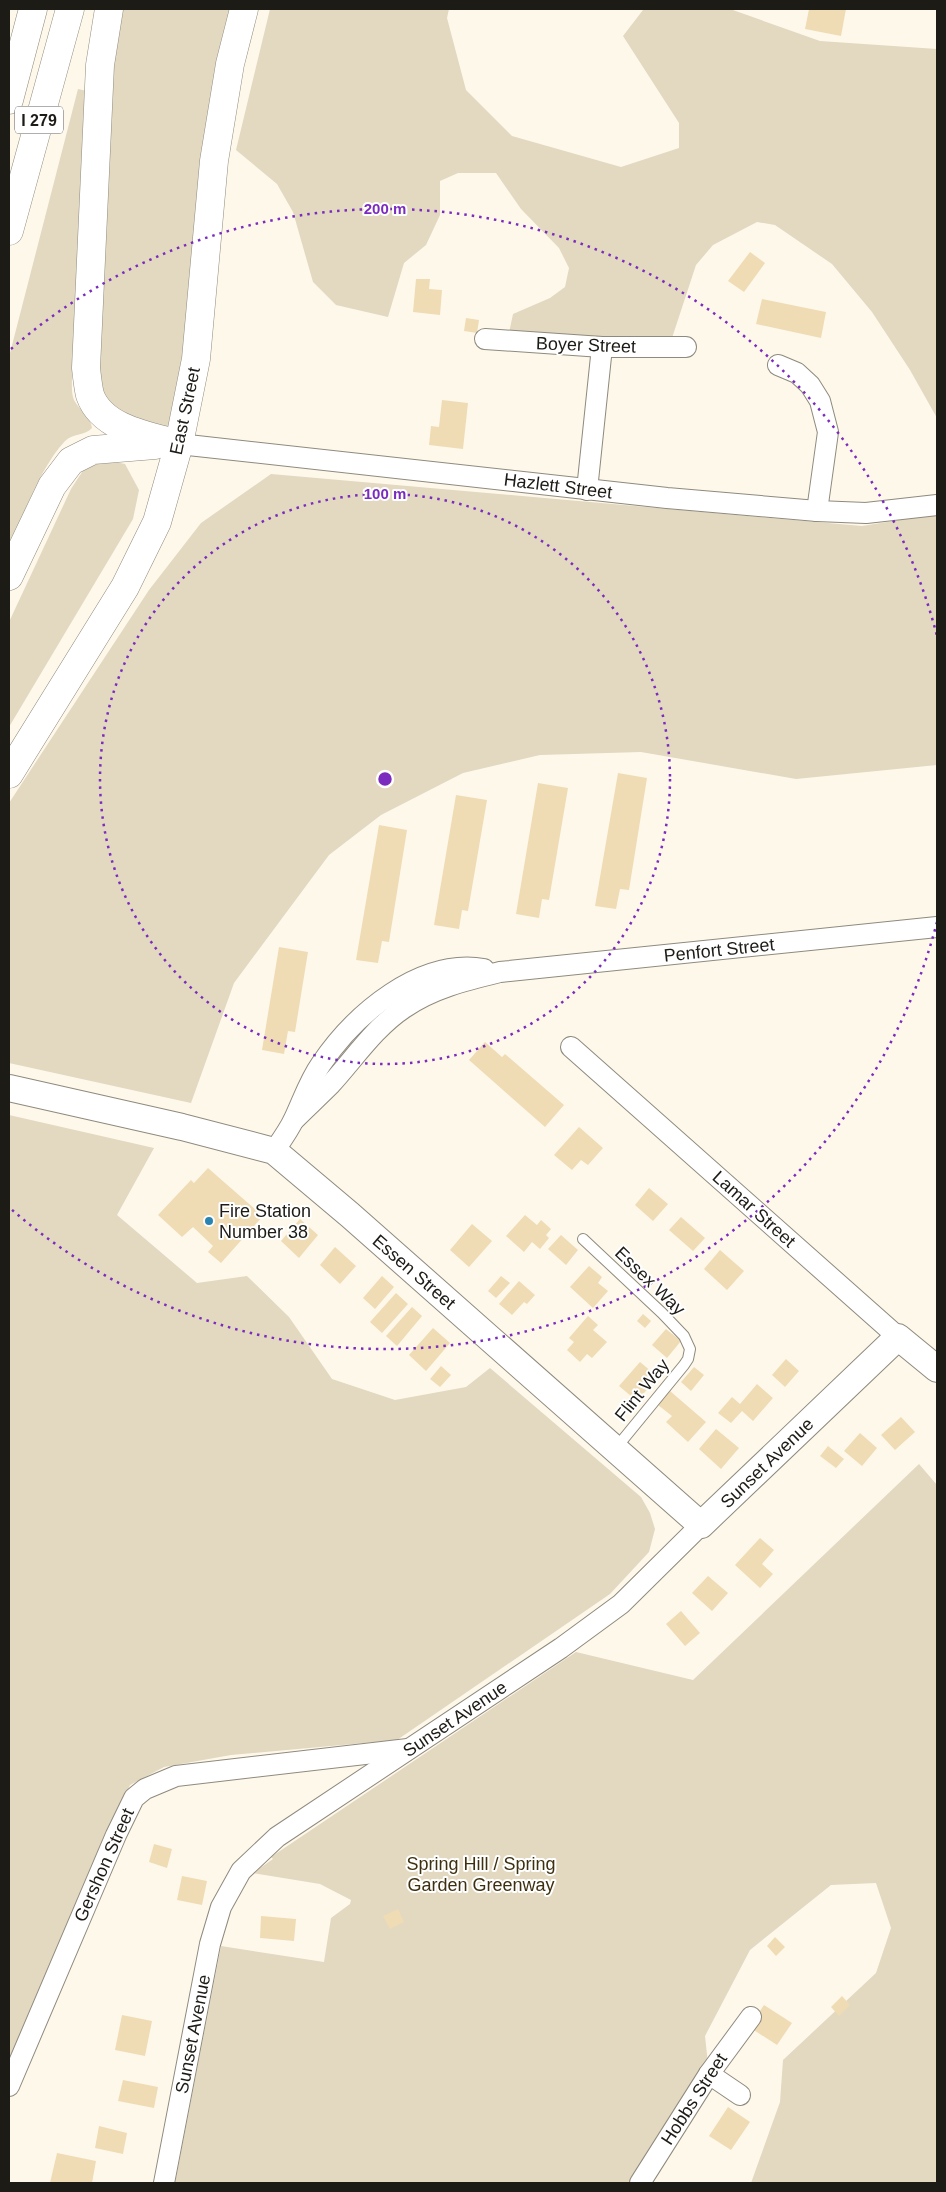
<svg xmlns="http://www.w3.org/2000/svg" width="946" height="2192" font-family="Helvetica,sans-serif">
<rect width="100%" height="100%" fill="#fef8eb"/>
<!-- green -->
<g fill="#e3d8c0">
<polygon points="109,9 244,9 179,444 99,411 100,65"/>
<polygon points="270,9 449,9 447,18 466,90 512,136 621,167 679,148 679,123 623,36 643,10 730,9 820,41 937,49 937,430 937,418 910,370 872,312 832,264 775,225 757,222 713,245 696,265 671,341 509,333 513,314 550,298 565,287 569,268 559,248 521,209 496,173 458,173 440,181 440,215 426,245 404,263 388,317 336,305 313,282 293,212 277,184 236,150"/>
<path d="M78,89L87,91L72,375C72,383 71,393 74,400C79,410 91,417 92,428C85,436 73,433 65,441C40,468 25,512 9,546V357Z"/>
<polygon points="101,459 125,464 139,490 133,519 9,727 9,622 71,489 86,466"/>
<polygon points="271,474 862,526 937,514 937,765 796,779 641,752 540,755 463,773 381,815 329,855 234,983 191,1103 9,1063 9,803 149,590 201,523"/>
<polygon points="9,1115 154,1148 117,1215 197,1283 247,1276 289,1317 332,1379 395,1400 466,1387 490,1368 641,1497 650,1513 655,1529 649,1552 610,1594 397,1740 231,1755 164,1767 130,1785 112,1823 9,2062"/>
<polygon points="919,1464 937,1485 937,2183 751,2183 780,2102 783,2060 876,1973 891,1928 876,1883 831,1885 750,1950 705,2036 708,2064 630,2183 175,2183 221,1946 324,1962 331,1918 350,1904 351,1900 320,1884 253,1873 273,1859 271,1857 576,1652 693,1680"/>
</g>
<!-- building -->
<g fill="#efdcb4">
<polygon points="809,9 846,9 841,36 805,29"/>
<polygon points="750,252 765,263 744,292 728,281"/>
<polygon points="416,279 430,279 429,289 442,290 440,315 413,312"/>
<polygon points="762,299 826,312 821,338 756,324"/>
<polygon points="466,318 479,320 477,333 464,331"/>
<polygon points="442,400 468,403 463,449 429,445 431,426 439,427"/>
<polygon points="618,773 647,778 629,890 620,889 616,909 595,906"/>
<polygon points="538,783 568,788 549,900 542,899 539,918 516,914"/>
<polygon points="456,795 487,800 468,911 462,910 459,929 434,925"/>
<polygon points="379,825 407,830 389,942 382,941 378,963 356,960"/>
<polygon points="279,947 308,952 295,1032 288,1031 284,1054 262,1050"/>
<polygon points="485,1042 502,1057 505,1054 564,1105 545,1127 469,1060"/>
<polygon points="579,1127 603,1148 588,1165 581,1160 572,1170 554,1155"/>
<polygon points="208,1168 263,1216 221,1263 208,1252 213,1246 193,1227 182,1237 158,1215 191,1180 194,1183"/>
<polygon points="649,1188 668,1204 653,1221 635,1205"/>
<polygon points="525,1215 537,1225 541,1220 551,1229 546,1235 549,1238 540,1249 532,1242 524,1252 506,1236"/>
<polygon points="681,1217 705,1238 693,1251 669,1230"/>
<polygon points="300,1219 318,1235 299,1258 281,1241"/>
<polygon points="472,1224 492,1241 469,1267 450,1250"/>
<polygon points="561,1235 578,1250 566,1265 548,1249"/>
<polygon points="335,1247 356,1266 340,1284 320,1265"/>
<polygon points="720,1250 744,1271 727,1290 704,1269"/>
<polygon points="589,1266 602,1277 598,1283 608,1291 593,1308 570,1287"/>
<polygon points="382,1276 394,1287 375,1309 363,1298"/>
<polygon points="501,1276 510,1283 496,1298 488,1291"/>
<polygon points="519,1281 535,1295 527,1304 524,1302 512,1315 499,1304"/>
<polygon points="396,1293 408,1304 382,1333 370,1322"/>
<polygon points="412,1307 422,1316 397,1346 386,1336"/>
<polygon points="643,1314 651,1321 645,1328 637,1321"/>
<polygon points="588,1316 598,1325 593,1330 607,1342 592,1358 587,1354 580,1362 567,1350 574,1342 569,1338"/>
<polygon points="433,1328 450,1343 426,1371 409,1355"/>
<polygon points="666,1329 681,1341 667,1358 652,1345"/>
<polygon points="786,1359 799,1371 785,1387 772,1375"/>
<polygon points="640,1362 658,1377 637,1401 619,1386"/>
<polygon points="441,1366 451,1375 440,1387 430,1379"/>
<polygon points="694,1367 704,1375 691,1391 681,1382"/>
<polygon points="757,1384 773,1398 753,1421 742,1411 731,1423 718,1413 732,1397 740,1404"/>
<polygon points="670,1391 706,1422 688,1442 666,1422 672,1416 658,1405"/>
<polygon points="901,1417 915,1432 895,1450 881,1435"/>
<polygon points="716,1429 739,1448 721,1469 699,1449"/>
<polygon points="860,1433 877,1448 862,1466 844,1451"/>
<polygon points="828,1446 844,1459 836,1468 820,1456"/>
<polygon points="760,1538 774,1550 762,1564 773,1574 760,1588 735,1565"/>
<polygon points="708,1576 728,1593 712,1611 692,1593"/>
<polygon points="681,1611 700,1633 685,1646 666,1624"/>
<polygon points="154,1844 172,1849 167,1868 149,1862"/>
<polygon points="182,1876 207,1881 202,1905 177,1900"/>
<polygon points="398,1909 404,1922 390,1929 383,1916"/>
<polygon points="261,1916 296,1919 294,1941 260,1938"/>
<polygon points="775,1937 785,1947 776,1956 767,1946"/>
<polygon points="842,1996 850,2005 839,2016 831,2007"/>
<polygon points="764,2005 792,2023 777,2045 749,2027"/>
<polygon points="122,2015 152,2021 145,2056 115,2050"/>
<polygon points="123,2080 158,2087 154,2108 118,2101"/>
<polygon points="728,2107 750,2122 731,2150 709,2136"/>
<polygon points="99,2126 127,2133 123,2154 95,2148"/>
<polygon points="57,2153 96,2161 92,2183 50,2183"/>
</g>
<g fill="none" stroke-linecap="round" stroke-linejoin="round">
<!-- service casing -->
<g stroke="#8f8a7e" stroke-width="12">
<polyline id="service" points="583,1239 662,1313 684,1336 690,1349 688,1359 684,1365 616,1448"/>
</g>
<!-- minor casing -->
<g stroke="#8f8a7e" stroke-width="22">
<g id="minor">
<polyline points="485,339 602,347 686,347"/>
<polyline points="778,365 797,373 810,385 820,401 828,432 817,511"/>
<polyline points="179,444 667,498 817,511 866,513 937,505"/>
<polyline points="587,490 602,347"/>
<polyline points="571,1047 898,1337"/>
<path d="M294,1120C306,1108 318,1097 330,1085C354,1059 374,1028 404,1008C433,988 467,980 500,972L937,927"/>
<path d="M274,1151C281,1141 289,1130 294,1119C303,1100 309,1081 321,1064C355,1014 420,958 484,969"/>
<polyline points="709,2074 740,2095"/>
<polyline points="9,2086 116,1835 134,1798 145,1789 176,1776 408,1749"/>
<polyline points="164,2183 210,1944 221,1907 241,1871 277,1837 561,1648 621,1604 701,1525"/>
<polyline points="640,2183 709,2074 751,2017"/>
</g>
</g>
<!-- tertiary casing -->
<g stroke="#8f8a7e" stroke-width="28">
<polyline id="tertiary" points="9,1088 182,1127 274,1151 350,1215 701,1525 898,1337 937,1369"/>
</g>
<!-- secondary casing -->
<g stroke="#8f8a7e" stroke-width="29">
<polyline id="secondary" points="9,774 125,587 157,522 179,444 196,359 214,161 230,64 244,9"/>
</g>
<!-- motorway casing -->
<g stroke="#8f8a7e" stroke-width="29">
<g id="motorway">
<path d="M109,9L100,65L86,368C87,377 88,387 90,395C102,429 149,436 179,444"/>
<polyline points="9,100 33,9"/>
<polyline points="9,231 70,9"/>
<polyline points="9,576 52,486 71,461 93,450 155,445"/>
</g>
</g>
<!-- service -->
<use href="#service" stroke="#fff" stroke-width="10"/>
<!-- minor -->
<use href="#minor" stroke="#fff" stroke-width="20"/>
<!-- tertiary -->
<use href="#tertiary" stroke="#fff" stroke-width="26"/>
<!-- secondary -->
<use href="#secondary" stroke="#fff" stroke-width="28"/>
<!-- motorway -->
<use href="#motorway" stroke="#fff" stroke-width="28"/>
</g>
<!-- distance rings -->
<g fill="none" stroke="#7b2cbf" stroke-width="2.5" stroke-dasharray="2.5 5">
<circle cx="385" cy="779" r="285"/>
<path d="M937 922A570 570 0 0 1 11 1209M11 349A570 570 0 0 1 937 636"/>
</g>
<!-- markers -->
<circle fill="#2984b2" stroke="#fff" stroke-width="2" cx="209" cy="1221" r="5"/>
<g text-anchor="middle" stroke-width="4" stroke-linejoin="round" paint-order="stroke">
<!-- shield labels -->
<rect fill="#fff" stroke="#615f5c" stroke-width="1" x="15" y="106.5" width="48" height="27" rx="4"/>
<g font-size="16" font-weight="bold" fill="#1d1b16">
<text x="39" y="126">I 279</text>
</g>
<!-- street labels -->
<g font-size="18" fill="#1d1b16" stroke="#fff">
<text transform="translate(586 345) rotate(2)" y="6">Boyer Street</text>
<text transform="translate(185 411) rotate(-78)" y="6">East Street</text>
<text transform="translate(558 486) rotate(7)" y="6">Hazlett Street</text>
<text transform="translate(719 950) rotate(-6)" y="6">Penfort Street</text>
<text transform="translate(754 1209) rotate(42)" y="6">Lamar Street</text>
<text transform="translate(414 1272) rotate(41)" y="6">Essen Street</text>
<text transform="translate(650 1281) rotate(44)" y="6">Essex Way</text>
<text transform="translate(642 1390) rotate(-51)" y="6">Flint Way</text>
<text transform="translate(767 1463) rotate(-44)" y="6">Sunset Avenue</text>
<text transform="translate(455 1719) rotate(-34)" y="6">Sunset Avenue</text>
<text transform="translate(104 1865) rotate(-66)" y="6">Gershon Street</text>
<text transform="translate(193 2034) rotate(-79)" y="6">Sunset Avenue</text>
<text transform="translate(694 2099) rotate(-57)" y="6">Hobbs Street</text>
</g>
<!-- poi labels -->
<g font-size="18" fill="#1d1b16" stroke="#fff" text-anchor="start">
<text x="219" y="1217">Fire Station<tspan x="219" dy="21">Number 38</tspan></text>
</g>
<!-- park labels -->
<g font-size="18" fill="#3e300f" stroke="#fff">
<text x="481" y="1870">Spring Hill / Spring<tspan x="481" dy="21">Garden Greenway</tspan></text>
</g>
</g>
<circle cx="385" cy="779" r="8" fill="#7b2cbf" stroke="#fff" stroke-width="2.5"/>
<g font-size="15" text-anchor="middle" font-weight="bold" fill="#7b2cbf" stroke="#fff" stroke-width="4" stroke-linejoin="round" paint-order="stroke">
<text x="385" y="214">200 m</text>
<text x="385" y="499">100 m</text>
</g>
<!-- border -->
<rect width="946" height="2192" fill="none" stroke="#1d1b16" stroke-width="20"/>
</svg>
